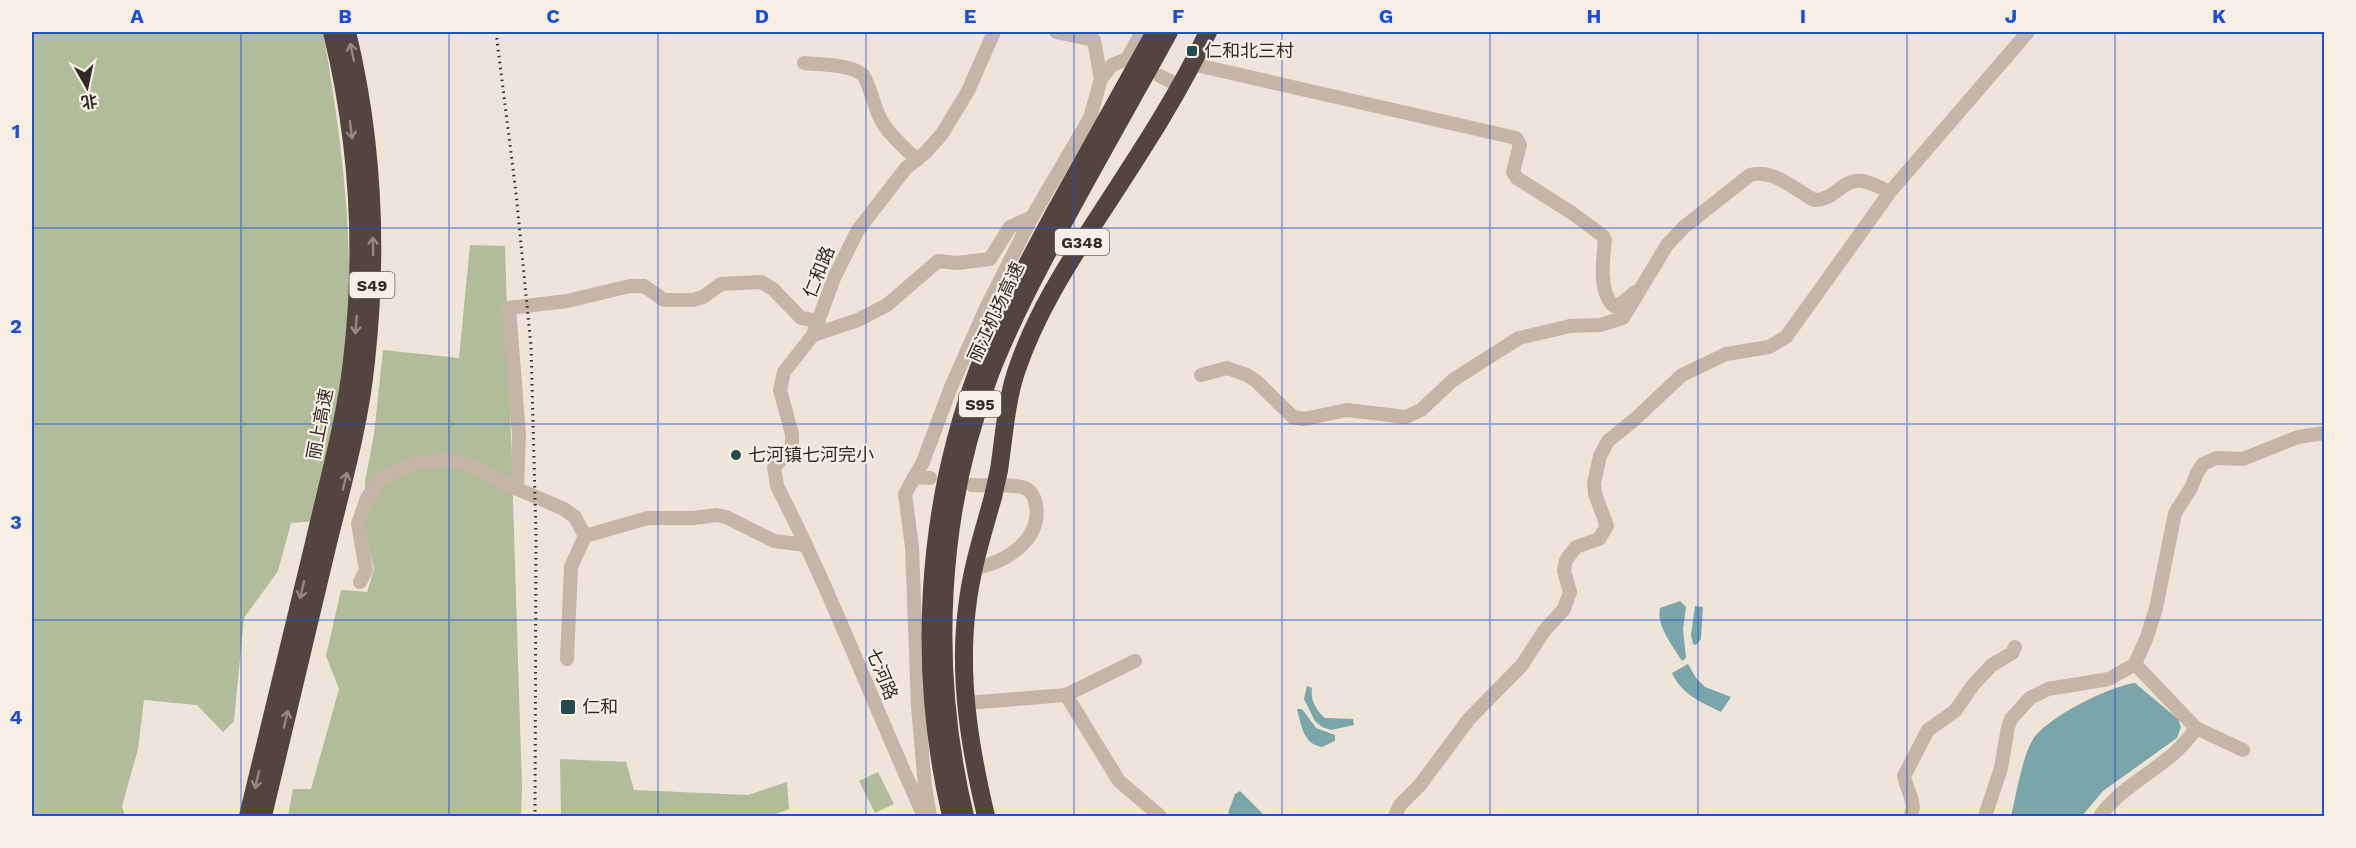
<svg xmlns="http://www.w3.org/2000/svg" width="2356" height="848" font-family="'Work Sans','Noto Sans SC',sans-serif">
<rect width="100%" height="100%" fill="#eee4d8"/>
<!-- green -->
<g fill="#b0bc9a">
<path d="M32,32H323C342,140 357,254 345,364C339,416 326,469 316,521L291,523L278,571L244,618L234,721L223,732L197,705L144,700L138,749L122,806L125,816H32Z"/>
<polygon points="470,245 505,246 522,787 521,816 288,816 293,789 311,789 339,689 326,656 341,590 367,592 374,569 365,530 365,482 374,434 383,350 459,358"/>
<polygon points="560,759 626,762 634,790 748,795 787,782 789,809 770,816 561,816"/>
<polygon points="878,772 894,804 875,813 859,781"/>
</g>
<!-- water -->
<g fill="#7aa6a9">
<path d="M1680,601L1686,607L1683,629L1686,658L1682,661C1673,646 1656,626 1660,608Z"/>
<polygon points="1695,606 1703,607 1701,639 1696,645 1693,644 1691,635"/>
<path d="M1688,664L1696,678L1705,687L1731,697L1721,712C1701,702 1682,695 1672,673Z"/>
<path d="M2135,683L2178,719L2181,727L2177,738L2103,791L2082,816H2011C2016,796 2022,758 2032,741C2045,718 2110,686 2135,683Z"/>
<path d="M1307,686L1312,688C1310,700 1316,710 1325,718L1353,719L1354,725L1331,730L1322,727L1315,721L1304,699Z"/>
<path d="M1297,709H1302L1316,728L1335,735V741L1322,747C1303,744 1301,724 1297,709Z"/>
<polygon points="1240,791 1265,816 1234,816 1228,813 1235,794"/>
</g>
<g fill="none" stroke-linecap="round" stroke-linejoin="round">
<!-- minor -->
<g stroke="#c5b5a6" stroke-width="14">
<polyline points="1056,32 1094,40 1101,79"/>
<path d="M804,63C821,65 849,64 863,75C868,80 875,109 880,118C888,134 904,147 917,160"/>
<path d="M1192,64L1516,138L1520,145L1513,172L1517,178L1572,213L1603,236L1605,240C1603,258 1598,293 1614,306L1622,303L1635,292"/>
<polyline points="1160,76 1180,86"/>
<polyline points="813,335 858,320 887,305 938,261 957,263 990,259 1010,227 1032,217"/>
<path d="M1201,375L1227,368L1247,375L1256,381L1293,417L1304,419L1347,410L1406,417L1421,410L1453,380L1519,338L1570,326L1600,325L1623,318L1667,245L1684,227L1750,175C1772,168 1796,190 1814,200C1834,201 1843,178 1862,181C1871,182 1881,188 1890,192"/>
<polyline points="914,477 930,478"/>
<path d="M972,485C985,486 1016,483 1027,489C1033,493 1035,498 1036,505C1042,540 1005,563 975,568"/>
<polyline points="517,489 519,434 509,308 567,301 630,286 644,286 664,300 693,300 703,297 721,284 761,282 773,289 801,318 819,321"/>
<polyline points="360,582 366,570 358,524 367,498 383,477 412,464 447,460 474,466 501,482 564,509 575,517 585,536"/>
<polyline points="567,659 571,567 585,536 648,518 694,518 717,515 726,517 774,541 806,545"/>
<polyline points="2135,664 2196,728 2243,750"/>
<polyline points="1066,695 1119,781 1160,816"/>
<polyline points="967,703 1066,695 1135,661"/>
<path d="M924,816C874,707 832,593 777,486L774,467L790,450L792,443V434L780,390L784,372L813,335L834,278L858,230L906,168L926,152L942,134L968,91L994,32"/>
<polyline points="930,816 925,787 918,707 912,547 905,494 923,462 951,387 986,308 1032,217 1090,118 1101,79 1112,65 1127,59 1142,32"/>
<polyline points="1395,816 1400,805 1420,785 1469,719 1522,665 1544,631 1564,609 1570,592 1564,571 1566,560 1576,547 1599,539 1607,526 1595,494 1594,483 1600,456 1608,441 1634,420 1682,375 1726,354 1769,347 1786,337 1890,192 2028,32"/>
<path d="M1910,816C1918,805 1906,789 1904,776L1928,730L1955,711L1973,685L1992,665L2012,653L2015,647"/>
<polyline points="1985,816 2001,768 2008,727 2011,719 2030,698 2048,689 2109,679 2135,664 2147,637 2156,608 2175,513 2191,488 2197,473 2203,464 2216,458 2243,459 2298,437 2324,433"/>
<path d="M2100,816C2126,780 2172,766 2196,728"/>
</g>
<!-- highway -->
<g stroke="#52443e" stroke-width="18">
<path d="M999,470C1004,437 1006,403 1016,372C1035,315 1067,265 1099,216C1138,156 1178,96 1208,32"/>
<path d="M248,816C270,725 292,634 314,543C328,482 345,423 352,361C365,251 358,139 332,32"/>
<path d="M263,816C284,725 306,634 328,543C343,482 360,423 366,361C378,251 373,139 347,32"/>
<path d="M951,816C917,670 925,511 978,370C1000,314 1028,262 1056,210C1089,151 1122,91 1155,32"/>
<path d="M965,816C930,671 937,514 990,374C1012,318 1040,266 1068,214C1101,153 1136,92 1169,32"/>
<path d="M986,816C970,749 958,677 967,608C971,570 983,533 993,497"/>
</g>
<!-- rail -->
<polyline stroke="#322a26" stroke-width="3" stroke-dasharray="1.5 4.5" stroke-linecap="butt" points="496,32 516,193 531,346 536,536 535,816"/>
<!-- highway-bridge -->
<polyline stroke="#52443e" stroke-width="18" points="993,497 999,470"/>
</g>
<!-- one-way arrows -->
<defs><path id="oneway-shaft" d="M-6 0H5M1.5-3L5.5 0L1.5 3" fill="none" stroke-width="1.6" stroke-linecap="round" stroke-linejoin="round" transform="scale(1.5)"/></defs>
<g stroke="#948880">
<use href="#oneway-shaft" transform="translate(352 52) rotate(-102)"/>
<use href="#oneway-shaft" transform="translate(351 130) rotate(83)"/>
<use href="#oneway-shaft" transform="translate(373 246) rotate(-91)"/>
<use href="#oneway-shaft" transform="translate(356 325) rotate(94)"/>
<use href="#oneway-shaft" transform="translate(345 481) rotate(-76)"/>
<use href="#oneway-shaft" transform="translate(302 590) rotate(103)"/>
<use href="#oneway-shaft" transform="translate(286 719) rotate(-77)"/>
<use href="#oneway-shaft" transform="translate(257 780) rotate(103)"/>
</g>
<!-- grid -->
<path fill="none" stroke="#1d4ed8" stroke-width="1.5" stroke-opacity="0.55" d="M241,32V816M449,32V816M658,32V816M866,32V816M1074,32V816M1282,32V816M1490,32V816M1698,32V816M1907,32V816M2115,32V816M32,228H2324M32,424H2324M32,620H2324"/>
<!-- markers -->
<g fill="#204b4f" stroke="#f7efe4" stroke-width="2">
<rect x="1186" y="45" width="12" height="12" rx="3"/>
<circle cx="736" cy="455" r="6"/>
<rect x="560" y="699" width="16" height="16" rx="3"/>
</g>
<g text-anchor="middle" stroke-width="4.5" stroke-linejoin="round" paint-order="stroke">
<!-- shield labels -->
<g fill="#f7efe4" stroke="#6d655f" stroke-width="1.5">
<rect x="1055" y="229" width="54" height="26" rx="4.5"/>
<rect x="349.5" y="272" width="45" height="26" rx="4.5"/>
<rect x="959" y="391" width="42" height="26" rx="4.5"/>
</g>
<g font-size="16" font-weight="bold" fill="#322a26">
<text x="1082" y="248">G348</text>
<text x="372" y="291">S49</text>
<text x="980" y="410">S95</text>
</g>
<!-- poi labels -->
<g font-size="18" fill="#322a26" stroke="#f7efe4" text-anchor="start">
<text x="1204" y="57">仁和北三村</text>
<text x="748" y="461">七河镇七河完小</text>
<text x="582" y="713">仁和</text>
</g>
<!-- street labels -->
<g font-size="18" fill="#322a26" stroke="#f7efe4">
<text transform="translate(819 272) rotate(-68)" y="6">仁和路</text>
<text transform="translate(996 312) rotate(-65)" y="6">丽江机场高速</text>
<text transform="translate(320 424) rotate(-79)" y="6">丽上高速</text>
<text transform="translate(882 674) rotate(68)" y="6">七河路</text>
</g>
</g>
<!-- border -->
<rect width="2356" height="848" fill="none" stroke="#f7efe4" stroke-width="66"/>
<!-- north arrow -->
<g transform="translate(87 87) rotate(171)" stroke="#f7efe4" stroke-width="4.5" paint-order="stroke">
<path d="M0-4.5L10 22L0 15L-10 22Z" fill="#322a26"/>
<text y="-9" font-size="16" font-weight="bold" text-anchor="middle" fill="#322a26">北</text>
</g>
<rect x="33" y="33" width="2290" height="782" fill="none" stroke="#1d4ed8" stroke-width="2"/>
<g font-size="20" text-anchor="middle" font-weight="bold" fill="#1d4ed8">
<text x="137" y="23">A</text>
<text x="345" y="23">B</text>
<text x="553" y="23">C</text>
<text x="762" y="23">D</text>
<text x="970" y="23">E</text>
<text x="1178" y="23">F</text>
<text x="1386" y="23">G</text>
<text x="1594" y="23">H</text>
<text x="1803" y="23">I</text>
<text x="2011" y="23">J</text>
<text x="2219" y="23">K</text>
<text x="16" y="138">1</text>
<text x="16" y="333">2</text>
<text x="16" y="529">3</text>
<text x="16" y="724">4</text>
</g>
</svg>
